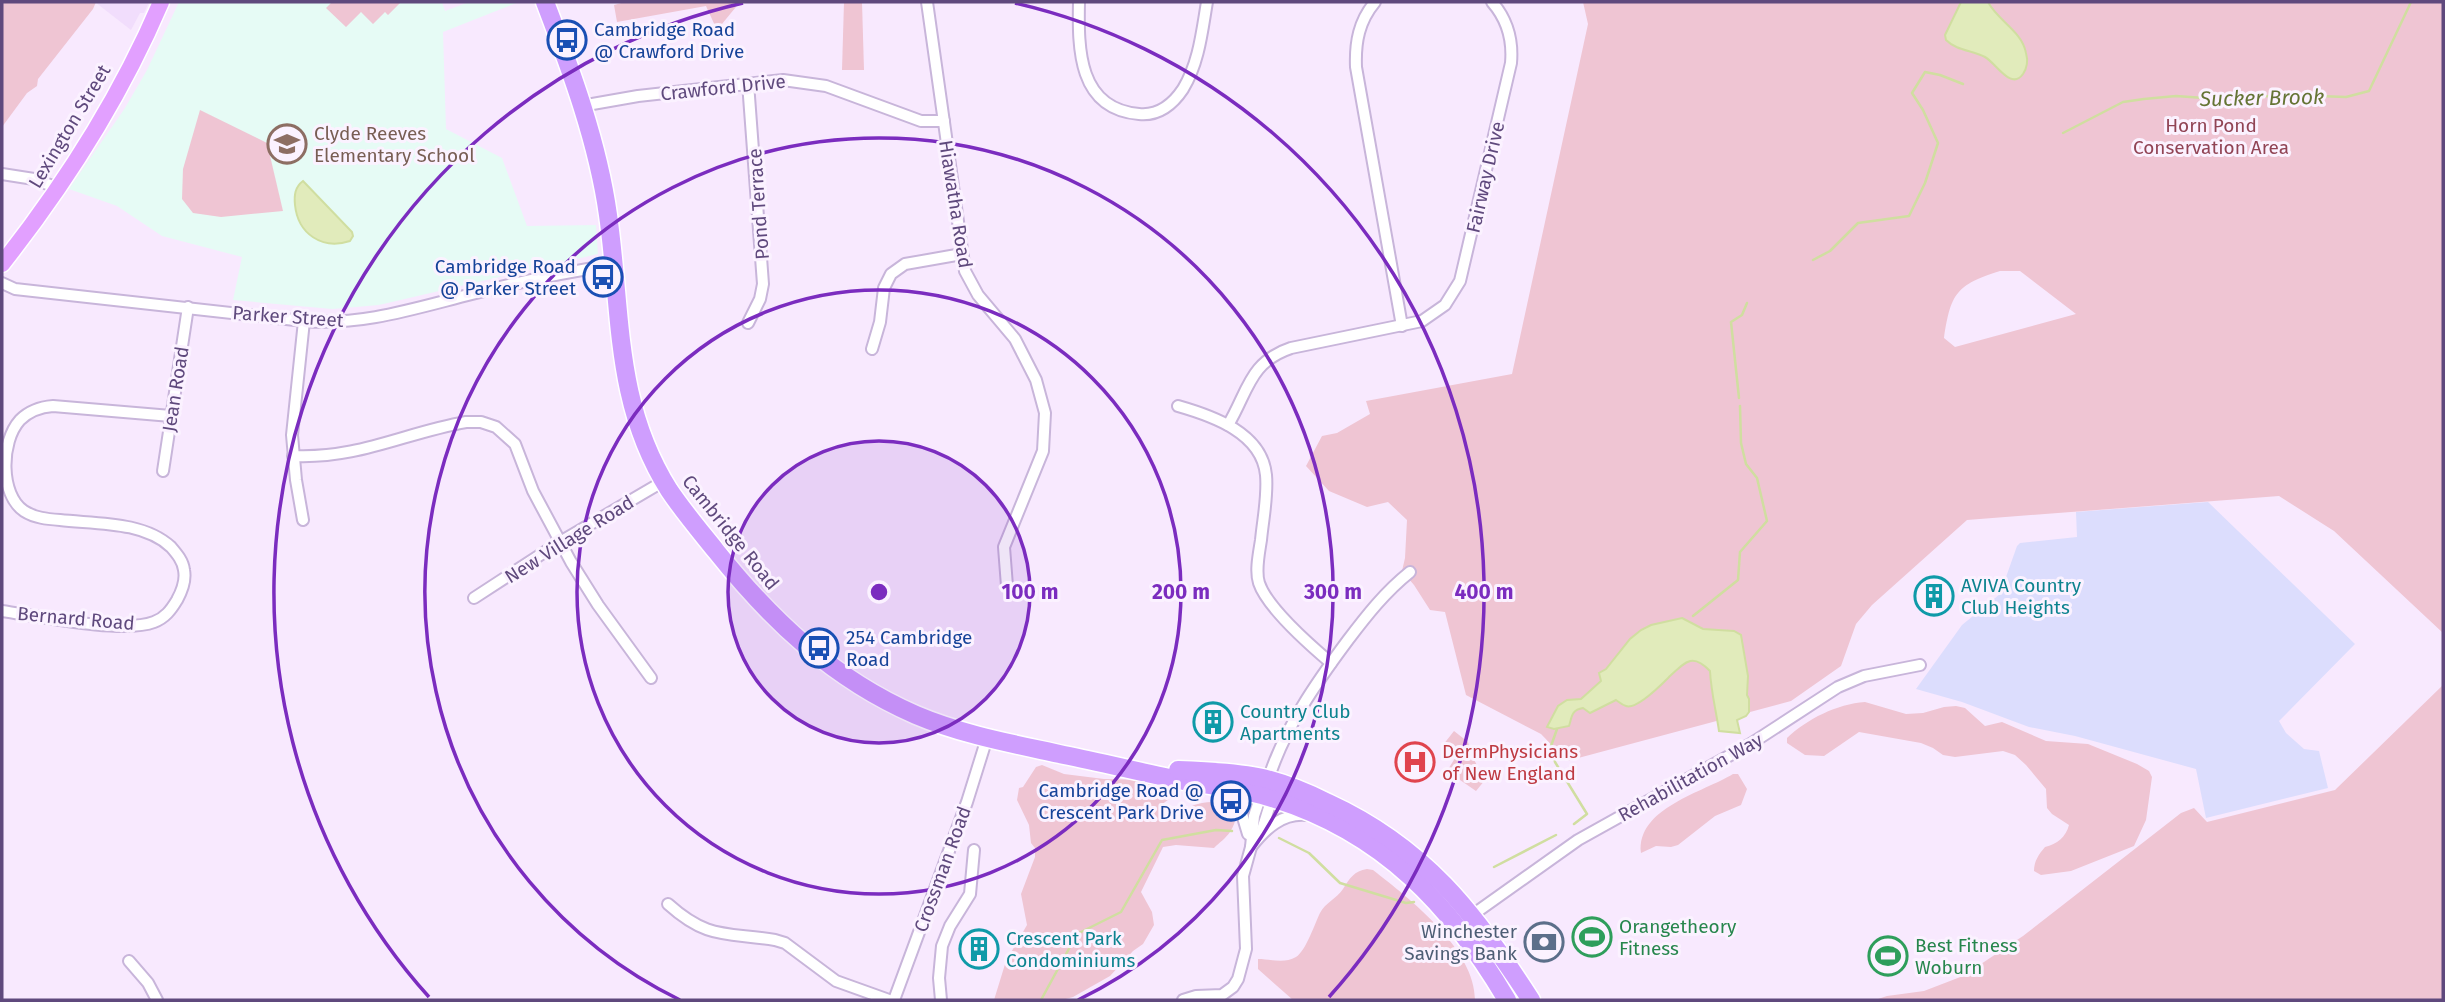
<svg xmlns="http://www.w3.org/2000/svg" width="2445" height="1002" font-family="'Fira Sans',sans-serif">
<rect width="100%" height="100%" fill="#f8e9fe"/>
<!-- residential -->
<polygon fill="#f1ddfc" points="95,2 149,2 144,13 140,13 131,30"/>
<!-- education -->
<polygon fill="#e6fbf5" points="179,2 442,2 445,11 469,2 519,2 443,32 446,129 502,158 527,226 596,225 598,254 379,305 332,309 233,300 242,257 162,236 117,206 69,189 125,108 147,70"/>
<!-- medical -->
<polygon fill="#dcddfd" points="2208,502 2355,644 2279,721 2286,733 2304,749 2319,751 2328,788 2206,818 2196,769 2075,736 2029,727 1962,702 1916,689 1962,625 2000,594 2017,546 2020,543 2077,537 2076,512"/>
<!-- green -->
<g fill="#efc5d3" fill-rule="evenodd">
<polygon points="2,2 96,2 93,9 38,79 37,86 27,93 2,127"/>
<polygon points="332,2 401,2 388,15 385,12 373,24 361,12 346,27 326,8"/>
<polygon points="625,2 740,2 717,30 706,6 617,22 614,5"/>
<polygon points="844,2 862,2 864,70 842,70"/>
<path d="M1583,2H2443V633L2334,531L2279,496L1967,520L1872,605L1856,624L1841,666L1791,701L1567,761L1541,734L1466,695L1445,612L1430,610L1414,585L1402,571L1405,558L1407,520L1388,502L1367,507L1329,491L1306,466L1322,436L1337,433L1370,414L1366,401L1512,374L1588,24ZM2000,271H2020L2076,314L1955,347L1944,338C1951,293 1956,285 2000,271Z"/>
<polygon points="200,110 267,143 283,211 221,217 193,213 182,199 183,169"/>
<polygon points="2443,685 2443,1000 1875,1000 1887,996 1924,991 1963,976 2023,936 2181,813 2194,808 2207,822 2335,790"/>
<path d="M1865,702L1906,714L1923,713L1944,707L1956,706L1965,708L1985,726L2002,722L2046,741L2088,744L2137,764L2149,771L2152,777L2146,820L2134,846L2071,871L2041,875L2034,871C2034,861 2039,854 2045,847C2057,844 2066,837 2069,825L2052,814L2047,808L2046,789L2026,765L2015,755L2003,751L1955,757L1943,755L1933,748L1921,743L1859,732L1824,756L1805,755L1787,743V738C1807,719 1837,704 1865,702Z"/>
<polygon points="1454,731 1468,742 1472,756 1485,780 1476,791 1447,771 1457,755 1443,745"/>
<path d="M1042,765L1064,774L1104,779L1149,780L1168,784L1171,788L1172,797L1161,805L1159,811L1171,816C1182,812 1190,805 1202,803C1223,799 1246,807 1230,832C1226,838 1219,843 1214,848L1176,845L1163,847L1141,892L1152,912L1154,925L1143,944L1133,951L1110,976L1073,997L1062,1000H994L1006,961L1027,925L1021,894L1035,857V848L1031,843L1029,825L1017,800L1019,788L1023,787L1036,767Z"/>
<path d="M1733,774H1738L1747,789L1741,805L1715,816L1678,845L1671,847L1656,846L1641,853C1636,808 1704,792 1733,774Z"/>
<path d="M1367,869L1373,870C1410,899 1475,949 1475,1000H1293L1258,969V959C1271,959 1284,964 1296,957C1306,951 1315,923 1320,913C1325,903 1337,898 1343,889C1350,878 1354,871 1367,869Z"/>
</g>
<!-- water -->
<g fill="#e1ebbb" stroke="#d0dea0" stroke-width="2">
<path d="M1961,2H1988C1998,21 2022,31 2026,53C2028,60 2027,68 2023,74C2011,91 1996,63 1985,57C1972,50 1957,51 1946,40L1945,35Z"/>
<path d="M303,181L352,232L353,236L350,241C322,250 298,234 295,205C294,195 295,187 303,181Z"/>
<path d="M1682,618L1703,629L1734,631L1741,635L1748,676L1747,695L1749,699V712L1746,716L1737,720L1740,733L1719,731C1716,710 1711,692 1710,671C1693,653 1686,661 1670,676C1662,684 1637,710 1626,706C1622,705 1619,702 1616,700L1590,713L1583,708C1571,710 1572,717 1569,726L1554,729L1547,727L1558,706L1567,700L1581,699L1601,681L1599,673L1606,669L1630,639L1641,630L1651,625Z"/>
</g>
<g fill="none" stroke-linecap="round" stroke-linejoin="round">
<!-- stream -->
<g stroke="#d0dea0" stroke-width="2.5">
<polyline points="2063,133 2123,102 2144,99 2176,96 2218,99 2290,95 2346,97 2369,91 2411,2"/>
<polyline points="1813,260 1830,251 1858,223 1909,216 1925,183 1938,143 1923,110 1912,93 1925,72 1940,75 1963,84"/>
<polyline points="1739,398 1731,322 1742,315 1747,303"/>
<polyline points="1693,616 1738,580 1740,552 1767,521 1757,478 1746,464 1741,443 1740,406"/>
<polyline points="1557,729 1551,746 1555,762 1587,814 1574,824"/>
<polyline points="1279,838 1309,853 1340,883 1406,903 1414,902"/>
<polyline points="1494,867 1556,835"/>
<polyline points="1041,1000 1077,934 1121,912 1162,840 1216,830 1232,831"/>
</g>
<!-- minor casing -->
<g stroke="#c8b5da" stroke-width="14">
<g id="minor">
<polyline points="927,2 965,271 978,295 1015,339 1036,380 1045,413 1043,451 1004,547 1007,586"/>
<path d="M1079,2C1078,49 1078,109 1139,114C1159,116 1173,104 1183,89C1199,63 1202,31 1207,2"/>
<path d="M1375,2C1359,21 1355,42 1356,67L1402,326"/>
<polyline points="748,83 763,284 760,299 748,323"/>
<polyline points="581,106 638,96 783,80 826,86 921,121 944,121"/>
<polyline points="2,174 34,179 58,188"/>
<path d="M2,283L15,289L304,321C362,326 416,308 472,294C519,282 565,272 613,265"/>
<polyline points="872,349 880,322 884,288 891,274 905,264 962,254"/>
<path d="M1178,406C1213,416 1262,433 1266,475C1268,496 1263,519 1261,540C1259,553 1255,571 1259,583C1267,607 1311,646 1331,663"/>
<path d="M1228,425C1248,392 1249,362 1291,348L1422,321L1445,305L1460,281L1511,63C1513,40 1507,19 1492,2"/>
<path d="M293,456C359,459 404,433 466,422H481L496,427L515,444L533,491L571,562L598,605L651,678"/>
<polyline points="163,471 188,307"/>
<polyline points="303,520 296,480 292,435 304,321"/>
<polyline points="474,598 560,542 664,481"/>
<path d="M2,611C37,616 123,634 154,622C165,618 171,610 177,600C182,591 186,580 184,570C183,561 177,554 171,547C143,521 95,524 60,520C47,519 35,518 24,511C0,495 0,442 20,420C29,411 40,407 53,406L171,416"/>
<path d="M1268,780C1285,727 1316,683 1348,640C1367,615 1385,592 1410,572"/>
<polyline points="1226,791 1239,804 1248,834"/>
<polyline points="1261,833 1272,798"/>
<path d="M1251,847C1265,829 1282,813 1306,815"/>
<path d="M668,904C708,940 726,932 775,940L785,943L836,981L889,1000"/>
<polyline points="1471,916 1578,840 1752,743 1838,687 1864,676 1920,665"/>
<polyline points="129,961 148,983 157,1000"/>
<polyline points="894,1000 967,802 987,738"/>
<polyline points="941,1000 939,978 942,946 950,926 970,894 974,850"/>
<polyline points="1183,1000 1196,996 1222,995 1233,987 1238,979 1246,949 1243,876 1251,847 1254,816 1261,795"/>
</g>
</g>
<!-- primary casing -->
<g stroke="#fff" stroke-width="19">
<path id="primary" d="M2,264C65,184 121,96 161,2"/>
</g>
<!-- trunk casing -->
<g stroke="#fff" stroke-width="21">
<g id="trunk">
<path d="M545,2C571,70 598,143 608,215C622,313 614,403 669,490C683,511 700,531 716,551C771,620 833,679 916,715C963,735 1014,744 1064,755C1104,763 1144,773 1184,781C1214,786 1246,789 1275,799C1383,833 1451,905 1507,1000"/>
<path d="M1178,770C1205,771 1232,772 1258,777C1282,782 1306,792 1328,803C1424,847 1475,913 1531,1000"/>
</g>
</g>
<!-- minor -->
<use href="#minor" stroke="#fff" stroke-width="10"/>
<!-- primary -->
<use href="#primary" stroke="#e2a0ff" stroke-width="16"/>
<!-- trunk -->
<use href="#trunk" stroke="#cf9efe" stroke-width="18"/>
</g>
<!-- distance rings -->
<circle cx="879" cy="592" r="151" fill="#7b2cbf" fill-opacity=".12"/>
<g fill="none" stroke="#7b2cbf" stroke-width="3.5">
<circle cx="879" cy="592" r="151"/>
<circle cx="879" cy="592" r="302"/>
<path d="M680 1000A454 454 0 1 1 1078 1000"/>
<path d="M429 997A605 605 0 0 1 743 3M1015 3A605 605 0 0 1 1329 997"/>
</g>
<!-- icons -->
<defs>
<g id="bus-ring" transform="scale(2.0125)"><circle r="9.5" fill="#fbf2ff" stroke="#1a4fb4" stroke-width="1.5"/><path d="M-5-6H5V4H4V6H2V4H-2V6H-4V4H-5ZM-3.5-4V0h7V-4ZM-3.5 1.2v1.5H-2V1.2ZM2 1.2v1.5H3.5V1.2Z" fill="#1a4fb4"/></g>
<g id="school-ring" transform="scale(2.0125)"><circle r="9.5" fill="#fbf2ff" stroke="#8d6e63" stroke-width="1.5"/><path d="M0-5L7-2L0 1L-7-2ZM-4 1L0 2.5L4 1V4Q0 6-4 4Z" fill="#8d6e63"/></g>
<g id="building-ring" transform="scale(2.0125)"><circle r="9.5" fill="#fbf2ff" stroke="#0f9aa8" stroke-width="1.5"/><path d="M-4-6H4V6H1V3H-1V6H-4ZM-2.5-4.3h1.7v1.8h-1.7ZM.8-4.3h1.7v1.8H.8ZM-2.5-1h1.7V.8h-1.7ZM.8-1h1.7V.8H.8Z" fill="#0f9aa8"/></g>
<g id="hospital-ring" transform="scale(2.0125)"><circle r="9.5" fill="#fbf2ff" stroke="#e0444e" stroke-width="1.5"/><path d="M-5-5h3v3.5h4V-5h3V5h-3V1.5h-4V5h-3Z" fill="#e0444e"/></g>
<g id="stadium-ring" transform="scale(2.0125)"><circle r="9.5" fill="#fbf2ff" stroke="#2e9e5b" stroke-width="1.5"/><path d="M0-5a6.5 5 0 1 0 0 10a6.5 5 0 1 0 0-10ZM-3.5-1.8h7v3.6h-7Z" fill="#2e9e5b"/></g>
<g id="bank-ring" transform="scale(2.0125)"><circle r="9.5" fill="#fbf2ff" stroke="#5c6f8a" stroke-width="1.5"/><path d="M-6-4H6V4H-6ZM0-2.3a2.3 2.3 0 1 0 0 4.6a2.3 2.3 0 1 0 0-4.6Z" fill="#5c6f8a"/></g>
</defs>
<g fill-rule="evenodd">
<use href="#bus-ring" x="567" y="40"/>
<use href="#school-ring" x="287" y="144"/>
<use href="#bus-ring" x="603" y="277"/>
<use href="#building-ring" x="1934" y="596"/>
<use href="#bus-ring" x="819" y="648"/>
<use href="#building-ring" x="1213" y="722"/>
<use href="#hospital-ring" x="1415" y="762"/>
<use href="#bus-ring" x="1231" y="801"/>
<use href="#stadium-ring" x="1592" y="937"/>
<use href="#bank-ring" x="1544" y="942"/>
<use href="#building-ring" x="979" y="949"/>
<use href="#stadium-ring" x="1888" y="956"/>
</g>
<g text-anchor="middle" stroke-width="6" stroke-linejoin="round" paint-order="stroke">
<!-- transit labels -->
<g font-size="19" fill="#164399" stroke="#fbf2ff" text-anchor="start">
<text x="594" y="36">Cambridge Road<tspan x="594" dy="22">@ Crawford Drive</tspan></text>
<text x="576" y="273" text-anchor="end">Cambridge Road<tspan x="576" dy="22">@ Parker Street</tspan></text>
<text x="846" y="644">254 Cambridge<tspan x="846" dy="22">Road</tspan></text>
<text x="1204" y="797" text-anchor="end">Cambridge Road @<tspan x="1204" dy="22">Crescent Park Drive</tspan></text>
</g>
<!-- street labels -->
<g font-size="19" fill="#5f497d" stroke="#fbf2ff">
<text transform="translate(723 87) rotate(-6)" y="7">Crawford Drive</text>
<text transform="translate(69 126) rotate(-59)" y="7">Lexington Street</text>
<text transform="translate(1485 177) rotate(-77)" y="7">Fairway Drive</text>
<text transform="translate(758 204) rotate(-94)" y="7">Pond Terrace</text>
<text transform="translate(956 204) rotate(81)" y="7">Hiawatha Road</text>
<text transform="translate(288 316) rotate(4)" y="7">Parker Street</text>
<text transform="translate(175 389) rotate(-81)" y="7">Jean Road</text>
<text transform="translate(731 532) rotate(51)" y="7">Cambridge Road</text>
<text transform="translate(569 539) rotate(-32)" y="7">New Village Road</text>
<text transform="translate(76 618) rotate(5)" y="7">Bernard Road</text>
<text transform="translate(1690 777) rotate(-29)" y="7">Rehabilitation Way</text>
<text transform="translate(942 869) rotate(-70)" y="7">Crossman Road</text>
</g>
<!-- park labels -->
<g font-size="19" fill="#914455" stroke="#fbf2ff">
<text x="2211" y="132">Horn Pond<tspan x="2211" dy="22">Conservation Area</tspan></text>
</g>
<!-- education labels -->
<g font-size="19" fill="#785e54" stroke="#fbf2ff" text-anchor="start">
<text x="314" y="140">Clyde Reeves<tspan x="314" dy="22">Elementary School</tspan></text>
</g>
<!-- culture labels -->
<g font-size="19" fill="#0d838f" stroke="#fbf2ff" text-anchor="start">
<text x="1961" y="592">AVIVA Country<tspan x="1961" dy="22">Club Heights</tspan></text>
<text x="1240" y="718">Country Club<tspan x="1240" dy="22">Apartments</tspan></text>
<text x="1006" y="945">Crescent Park<tspan x="1006" dy="22">Condominiums</tspan></text>
</g>
<!-- health labels -->
<g font-size="19" fill="#be3a42" stroke="#fbf2ff" text-anchor="start">
<text x="1442" y="758">DermPhysicians<tspan x="1442" dy="22">of New England</tspan></text>
</g>
<!-- leisure labels -->
<g font-size="19" fill="#27864d" stroke="#fbf2ff" text-anchor="start">
<text x="1619" y="933">Orangetheory<tspan x="1619" dy="22">Fitness</tspan></text>
<text x="1915" y="952">Best Fitness<tspan x="1915" dy="22">Woburn</tspan></text>
</g>
<!-- service labels -->
<g font-size="19" fill="#4e5e75" stroke="#fbf2ff" text-anchor="end">
<text x="1517" y="938">Winchester<tspan x="1517" dy="22">Savings Bank</tspan></text>
</g>
<!-- water labels -->
<g font-size="21" font-style="italic" fill="#657435" stroke="#fbf2ff">
<text transform="translate(2262 98) rotate(-1)" y="7">Sucker Brook</text>
</g>
</g>
<circle cx="879" cy="592" r="10" fill="#7b2cbf" stroke="#fbf2ff" stroke-width="3.5"/>
<g font-size="21" text-anchor="middle" font-weight="bold" fill="#7b2cbf" stroke="#fbf2ff" stroke-width="6" stroke-linejoin="round" paint-order="stroke">
<text x="1030" y="599">100 m</text>
<text x="1181" y="599">200 m</text>
<text x="1333" y="599">300 m</text>
<text x="1484" y="599">400 m</text>
</g>
<!-- border -->
<rect width="2445" height="1002" fill="none" stroke="#5f497d" stroke-width="7"/>
</svg>
